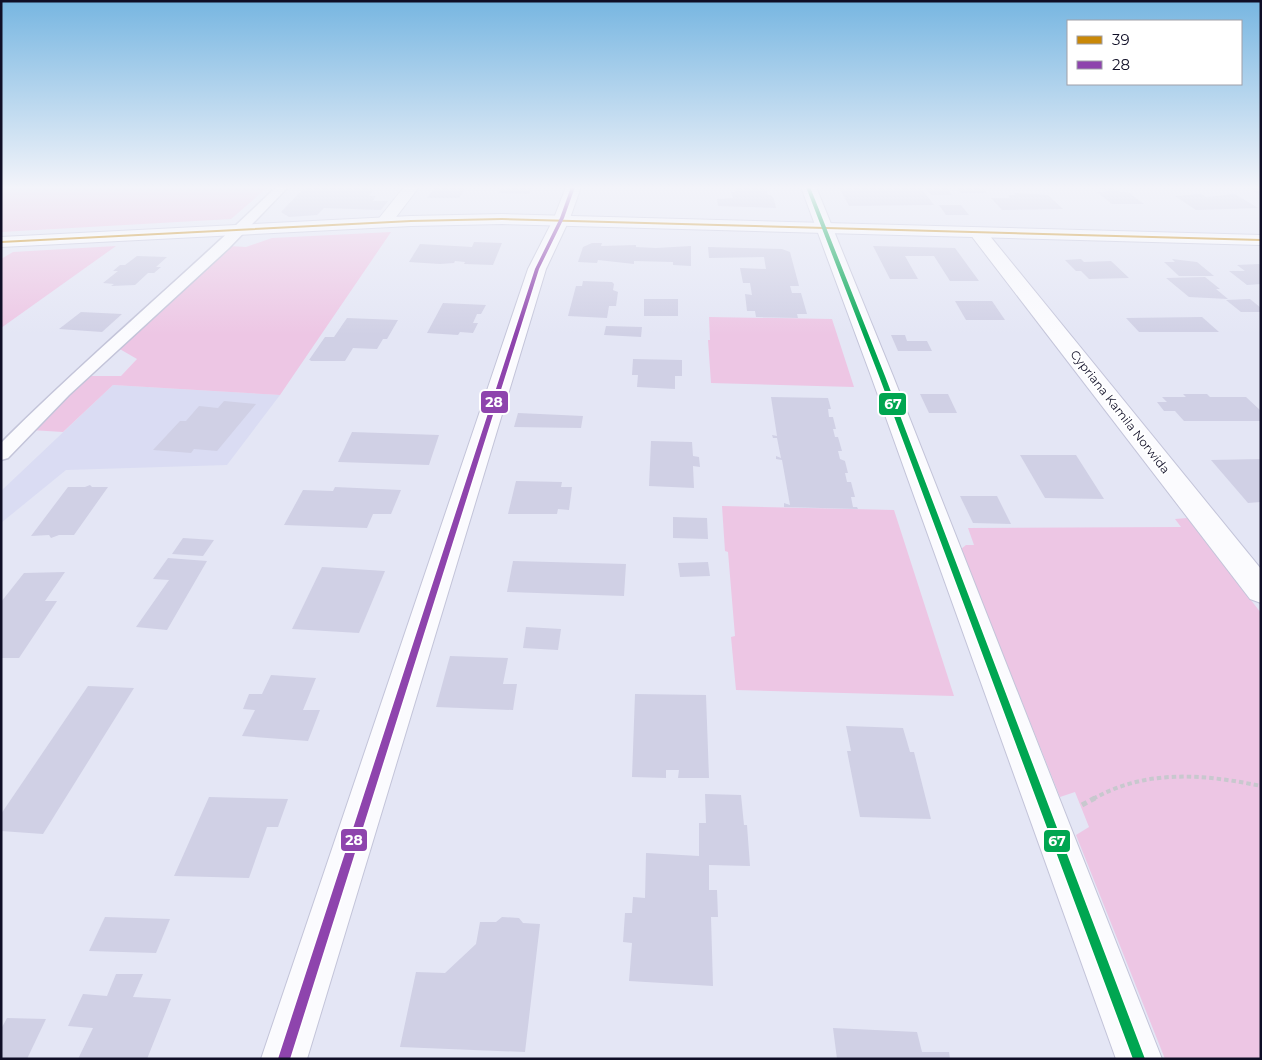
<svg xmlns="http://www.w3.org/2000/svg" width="1262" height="1060" font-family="Montserrat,sans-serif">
<rect width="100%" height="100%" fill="#e4e6f5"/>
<!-- built -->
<polygon fill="#dadcf3" points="113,385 280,395 227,465 66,470 1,523 1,491"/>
<!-- green -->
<g fill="#edc6e4">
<polygon points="1,187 268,187 231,219 1,232"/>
<polygon points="391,232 280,395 113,385 63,432 31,430 87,376 121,376 137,359 118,348 229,246 246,247 272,238"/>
<polygon points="116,246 1,328 1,259 13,252"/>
<polygon points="709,317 832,319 854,387 711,383 708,340 710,340"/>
<polygon points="722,506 894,510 954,696 736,690 731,637 735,636 728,552 725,551"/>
<polygon points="1187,518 1261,613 1261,1059 1165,1059 1076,835 1089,827 1075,792 1060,797 961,549 966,545 974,545 968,528 1181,527 1175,519"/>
</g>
<!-- building -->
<g fill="#d0d0e5">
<polygon points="305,187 370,187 368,189 374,189 369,196 376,196 373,201 388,201 381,210 324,208 317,215 289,217 281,212"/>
<polygon points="436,187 466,187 459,198 427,198"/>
<polygon points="502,187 532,187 529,194 499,193"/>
<polygon points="734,187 766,187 768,195 771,195 774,199 776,208 718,206 717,199 733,198 731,192 735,192"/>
<polygon points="839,187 920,187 934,205 849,206"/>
<polygon points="924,187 946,187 952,195 931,195"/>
<polygon points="955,187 981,187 987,193 961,193"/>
<polygon points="1246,187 1261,187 1261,196 1253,191"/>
<polygon points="1101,188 1114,188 1119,192 1128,192 1144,204 1112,204 1097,192 1106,192"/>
<polygon points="1014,193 1048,195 1063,209 1002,210 991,198 1010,198 1008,195 1016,195"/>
<polygon points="1201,194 1206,197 1235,194 1258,208 1196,210 1175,196"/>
<polygon points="939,205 961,205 969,215 946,215"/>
<polygon points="474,242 502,243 493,265 464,264 465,262 455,261 454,263 440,264 409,262 420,244 472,247"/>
<polygon points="592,243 602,243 601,246 636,245 636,247 656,248 691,246 691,266 673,265 673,262 634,261 634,264 598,260 597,263 578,262 583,247"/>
<polygon points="873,246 955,248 979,281 950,281 934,256 905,256 918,279 890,279"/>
<polygon points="708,247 782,249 790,252 799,286 790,286 792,293 801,293 807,314 797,314 798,318 756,317 755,311 747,311 745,294 752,295 750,283 743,283 740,268 766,269 764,257 709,258"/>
<polygon points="137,256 167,257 156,267 161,267 154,273 148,273 135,285 111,286 114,284 103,283 118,271 113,271 120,265 125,265"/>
<polygon points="1081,259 1084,262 1111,261 1129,278 1089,279 1081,271 1076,271 1065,260"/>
<polygon points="1172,259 1197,262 1214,276 1179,276 1164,262 1175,262"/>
<polygon points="1259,264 1261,266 1261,284 1247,285 1229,271 1245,271 1237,265"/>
<polygon points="1205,277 1220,289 1216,289 1228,299 1189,297 1166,278"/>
<polygon points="583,281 612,282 614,284 613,290 618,292 616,306 609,306 607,318 568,316 576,286 582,286"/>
<rect x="644" y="299" width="34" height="17"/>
<polygon points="1250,299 1261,308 1261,312 1241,312 1226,300"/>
<polygon points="955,301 992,301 1005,320 966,320"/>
<polygon points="443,303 486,305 481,314 477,314 473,323 478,323 473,333 460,332 458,335 427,333"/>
<polygon points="81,312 122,314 102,332 59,329"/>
<polygon points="1202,317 1219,332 1139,332 1126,318"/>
<polygon points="347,318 398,320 387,339 383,339 377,349 353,348 345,361 310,361 311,360 309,360 325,337 334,337"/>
<polygon points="606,326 642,327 641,337 604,335"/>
<polygon points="891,335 905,335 907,341 927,341 932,351 898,351"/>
<polygon points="633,359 682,360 682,376 675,376 675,389 637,387 638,375 632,375"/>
<polygon points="920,394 948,394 957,413 929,413"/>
<polygon points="1183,394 1207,394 1210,397 1246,397 1261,411 1261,421 1184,421 1175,411 1164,411 1157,402 1167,402 1162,397 1186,397"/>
<polygon points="771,397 828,398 831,409 828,409 829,417 833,417 836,429 833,429 835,437 838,437 842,451 838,451 840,459 845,461 848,473 845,473 847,482 851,482 855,497 851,497 853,507 857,507 858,509 784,507 784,503 790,505 782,460 776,459 776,456 781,458 777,438 773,438 772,435 777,436"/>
<polygon points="224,401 256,404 217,451 194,449 191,453 153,450 180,421 186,421 199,406 218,408"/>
<polygon points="518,413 583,416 581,428 514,427"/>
<polygon points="352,432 439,435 429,465 338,462"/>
<polygon points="651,441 692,442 693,456 699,457 700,467 693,466 694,488 649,486"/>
<polygon points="1020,455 1076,455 1104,499 1045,498"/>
<polygon points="1261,459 1261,502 1248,503 1211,460"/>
<polygon points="516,481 562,482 561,487 572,487 569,510 558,509 557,514 508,514"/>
<polygon points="90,485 92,487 108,487 74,535 59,535 51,538 49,535 31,536 68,487 85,487"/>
<polygon points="335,487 401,490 391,514 373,514 367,528 284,525 303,490 333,491"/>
<polygon points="960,496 997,496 1011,524 973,523"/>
<polygon points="673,517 707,518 708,539 673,538"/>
<polygon points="183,538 214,540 203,556 172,554"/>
<polygon points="168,558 207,561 167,630 136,627 169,580 153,579"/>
<polygon points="513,561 626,564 624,596 507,592"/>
<polygon points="708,562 710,576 680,577 678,563"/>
<polygon points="322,567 385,571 359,633 292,629"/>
<polygon points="65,572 45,601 57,601 19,658 1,658 1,602 24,573"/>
<polygon points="526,627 561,629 558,650 523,648"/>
<polygon points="450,656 508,658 503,684 517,684 513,710 436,707"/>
<polygon points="271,675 316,678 303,710 320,710 308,741 242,736 255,710 243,709 249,694 262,694"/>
<polygon points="88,686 134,688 43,834 1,831 1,814"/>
<polygon points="635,694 706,695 709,778 678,778 679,770 666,770 666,778 632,777"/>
<polygon points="846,726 903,728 910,752 914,752 931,819 860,817 847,751 851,751"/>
<polygon points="705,794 741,795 744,825 747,825 750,866 709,865 709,890 717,890 718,917 711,917 713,986 629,981 632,943 623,942 625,913 632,913 633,897 645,898 646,853 699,856 699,823 706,823"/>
<polygon points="209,797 288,799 278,827 267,827 249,878 174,876"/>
<polygon points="105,917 170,919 156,953 89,951"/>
<polygon points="502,917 519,918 523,923 540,924 525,1052 400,1047 416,972 445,973 476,944 480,922 496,922"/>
<polygon points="116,974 143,974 133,997 171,999 147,1059 78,1059 93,1028 68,1026 83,994 107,996"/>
<polygon points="7,1018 46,1019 27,1059 1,1059 1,1029"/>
<polygon points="833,1028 917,1032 922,1052 949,1052 950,1059 837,1059"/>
</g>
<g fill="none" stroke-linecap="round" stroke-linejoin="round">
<!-- service casing -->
<g stroke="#c3c4d9" stroke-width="3">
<path id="service" d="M276,187H288L229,248L69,395L8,458L1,460V443C90,354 187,274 276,187Z"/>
</g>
<!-- minor casing -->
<g stroke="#c3c4d9" stroke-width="2">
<g id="minor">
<polygon points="404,187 419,187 390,225 378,225 376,222"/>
<polygon points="566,187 581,187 570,218 546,269 307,1059 261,1059 528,269 554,218"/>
<polygon points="801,187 816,187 893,376 1162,1059 1116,1059 871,376"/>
<polygon points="979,229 985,230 1261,569 1261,603 1250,599 973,238 971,234 973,230"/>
</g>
</g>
<!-- tertiary casing -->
<g stroke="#c3c4d9" stroke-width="2">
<polygon id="tertiary" points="502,214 1261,235 1261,245 502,224 411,226 1,247 1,237 411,216"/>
</g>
<!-- path-far1 -->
<path stroke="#c8c8ce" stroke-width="4" stroke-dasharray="4.5 3" stroke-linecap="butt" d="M1093,799C1146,769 1203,774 1261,786"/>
<!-- path -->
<polyline stroke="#c8c8ce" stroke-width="5" stroke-dasharray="5.5 4" stroke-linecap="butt" points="1082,805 1095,798"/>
<!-- service -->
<use href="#service" fill="#fbfbfe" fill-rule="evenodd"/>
<!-- minor -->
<use href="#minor" fill="#fbfbfe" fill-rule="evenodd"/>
<!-- tertiary -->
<use href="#tertiary" fill="#fbfbfe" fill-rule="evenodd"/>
<!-- bus-1 casing -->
<g stroke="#fff" stroke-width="3">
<polygon id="bus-1" points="502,218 1261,239 1261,241 502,220 411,222 1,243 1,241 411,220"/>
</g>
<!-- bus-2 casing -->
<g stroke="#fff" stroke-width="3">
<polygon id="bus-2" points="571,187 575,187 564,218 539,269 290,1059 278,1059 535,269 560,218"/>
</g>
<!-- bus-3 casing -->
<g stroke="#fff" stroke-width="3">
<polygon id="bus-3" points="806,187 810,187 885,376 1145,1059 1133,1059 879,376"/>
</g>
<!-- bus-1 -->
<use href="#bus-1" fill="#c98808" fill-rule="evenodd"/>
<!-- bus-2 -->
<use href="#bus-2" fill="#8e44ad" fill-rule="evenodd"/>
<!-- bus-3 -->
<use href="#bus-3" fill="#00a651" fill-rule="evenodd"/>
</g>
<!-- sky -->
<linearGradient id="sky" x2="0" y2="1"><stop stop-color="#77b6e1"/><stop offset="0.56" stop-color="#f3f4fa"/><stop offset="1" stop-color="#f3f4fa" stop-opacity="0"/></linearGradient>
<rect width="1262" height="335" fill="url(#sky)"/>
<g text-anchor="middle" stroke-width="4" stroke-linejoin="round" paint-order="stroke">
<!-- street labels -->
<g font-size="12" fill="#0f0e26" stroke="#fff">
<text transform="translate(1120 412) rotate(52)" y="4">Cypriana Kamila Norwida</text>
</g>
</g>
<g stroke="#fff" stroke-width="2">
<rect x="480" y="390" width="29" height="24" rx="5" fill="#8e44ad"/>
<rect x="878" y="392" width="29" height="24" rx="5" fill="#00a651"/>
<rect x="340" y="828" width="28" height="24" rx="5" fill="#8e44ad"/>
<rect x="1043" y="829" width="28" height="24" rx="5" fill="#00a651"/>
</g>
<g font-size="14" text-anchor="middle" font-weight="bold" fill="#fff">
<text x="494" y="407">28</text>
<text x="893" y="409">67</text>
<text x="354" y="845">28</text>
<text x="1057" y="846">67</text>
</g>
<!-- border -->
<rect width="1262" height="1060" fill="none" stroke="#0f0e26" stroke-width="5"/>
<!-- legend -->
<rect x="1067" y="20" width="175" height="65" fill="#ffffff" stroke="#9f9fa8"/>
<rect x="1077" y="36" width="25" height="8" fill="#c98808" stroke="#9f9fa8"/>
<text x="1112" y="45" font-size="15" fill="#0f0e26">39</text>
<rect x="1077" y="61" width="25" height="8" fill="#8e44ad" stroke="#9f9fa8"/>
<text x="1112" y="70" font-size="15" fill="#0f0e26">28</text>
</svg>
